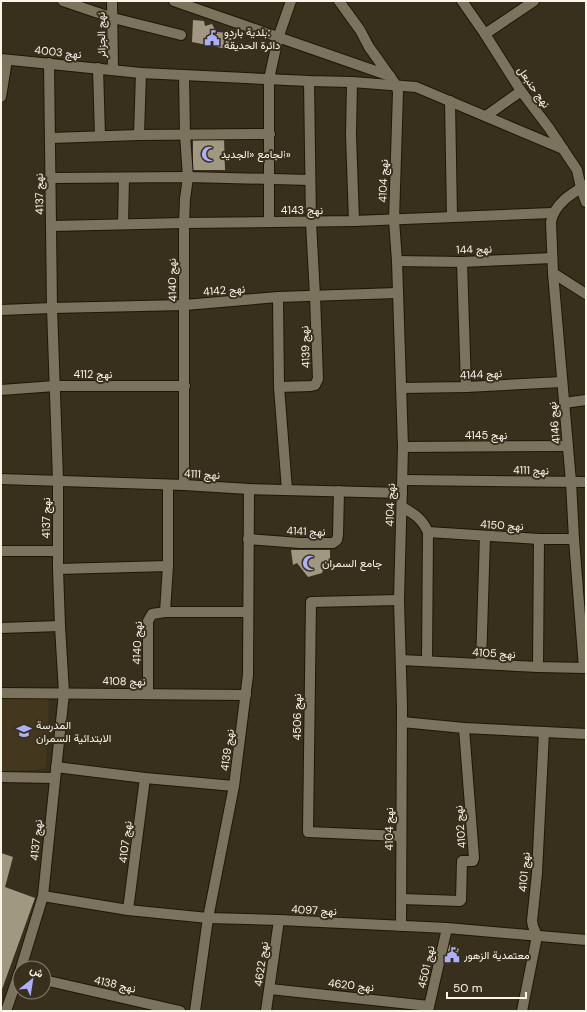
<svg xmlns="http://www.w3.org/2000/svg" width="587" height="1012" font-family="'DM Sans',Vazirmatn,sans-serif">
<rect width="100%" height="100%" fill="#38301c"/>
<!-- built -->
<polygon fill="#43381e" points="1,695 49,695 46,767 36,770 1,771"/>
<!-- building -->
<g fill="#a19882">
<polygon points="193,20 204,21 205,26 212,24 216,32 233,33 232,50 192,42"/>
<polygon points="193,137 224,137 225,170 193,170"/>
<polygon points="291,550 330,550 330,563 322,564 325,569 323,570 322,573 308,577 297,563 293,565"/>
<polygon points="1,853 13,857 5,887 35,898 1,992"/>
<polygon points="449,945 459,949 454,963 445,961"/>
</g>
<g fill="none" stroke-linecap="round" stroke-linejoin="round">
<!-- minor casing -->
<g stroke="#1f1705" stroke-width="12">
<g id="minor">
<polyline points="63,1 113,18 181,35"/>
<polyline points="112,1 113,70"/>
<polyline points="174,1 390,76"/>
<polyline points="339,1 360,30 369,47 396,85 398,92 394,220 397,261 403,447 399,600 402,707 401,926"/>
<polyline points="462,1 485,34 521,91 549,128 577,170 581,188 586,202"/>
<polyline points="485,34 534,1"/>
<polyline points="1,59 141,73 309,81 352,82 416,87 563,149"/>
<polyline points="98,68 100,136"/>
<polyline points="184,75 185,135 188,177 185,199 184,223 184,485"/>
<polyline points="352,82 351,135 354,221"/>
<polyline points="1,97 7,60"/>
<polyline points="450,101 452,217"/>
<polyline points="486,116 521,91"/>
<polyline points="139,135 141,73"/>
<polyline points="51,138 139,135 270,134"/>
<polyline points="51,178 188,177 310,180"/>
<polyline points="269,222 269,79 278,38 291,1"/>
<polyline points="123,224 124,178"/>
<polyline points="52,226 184,223 354,221 552,213"/>
<polyline points="397,261 462,262 552,258"/>
<polyline points="462,262 466,387"/>
<polyline points="553,273 586,294"/>
<polyline points="278,297 279,387 287,490"/>
<polyline points="1,310 52,308 185,305 278,297 397,293"/>
<polyline points="279,387 311,386 315,385 318,379 315,296 311,222 309,81"/>
<polyline points="401,388 466,387 562,382"/>
<polyline points="1,390 55,386 185,386"/>
<polyline points="564,403 586,400"/>
<polyline points="403,447 568,446"/>
<polyline points="1,479 184,485 249,489 402,493"/>
<polyline points="403,480 586,482"/>
<path d="M402,507C415,514 422,519 428,532L427,661"/>
<polyline points="428,532 539,539 574,539"/>
<polyline points="248,539 300,543 333,543 337,540 338,535 339,491"/>
<polyline points="1,551 58,551"/>
<polyline points="58,569 168,566"/>
<polyline points="399,600 311,602 308,832 401,836"/>
<polyline points="165,612 248,612"/>
<polyline points="1,628 60,626"/>
<polyline points="401,660 538,667 586,668"/>
<polyline points="481,664 485,536"/>
<polyline points="538,667 539,539"/>
<path d="M584,668L574,539L571,482L553,273L551,222C554,204 572,193 586,185"/>
<polyline points="1,693 246,695"/>
<polyline points="148,694 148,621 152,614 165,612 168,566 168,485"/>
<polyline points="402,722 464,728 586,734"/>
<polyline points="56,767 145,778 234,786"/>
<polyline points="1,777 55,778"/>
<polyline points="43,896 128,910 208,918 279,920 447,928 586,940"/>
<polyline points="402,899 460,901 461,900 462,861 473,861 474,858 464,728"/>
<polyline points="128,910 145,778"/>
<polyline points="21,968 43,896 64,693 60,626 58,569 58,480 52,308 49,63"/>
<polyline points="44,980 180,1011"/>
<polyline points="270,989 429,1006"/>
<polyline points="6,1011 20,971"/>
<polyline points="195,1011 208,918 234,786 248,675 249,489"/>
<polyline points="266,1011 279,920"/>
<polyline points="428,1011 447,928"/>
<polyline points="522,1011 537,936 533,926 532,921 537,873 544,732"/>
</g>
</g>
<!-- minor -->
<use href="#minor" stroke="#7c735e" stroke-width="10"/>
</g>
<!-- icons -->
<defs>
<g id="civic-bare" transform="scale(1.2)"><path d="M-.6-6.5H3V-4.5H.6V-3L4-1V1h2V6H-6V1h2V-1L-.6-3ZM-1.2 2.5V6h2.4V2.5Z" fill="#acaffb" stroke="#38301c" stroke-width="2.5" paint-order="stroke"/></g>
<g id="mosque-bare" transform="scale(1.2)"><path d="M3.5-4.9A6 6 0 1 0 3.5 4.9A5 5 0 1 1 3.5-4.9Z" fill="#acaffb" stroke="#38301c" stroke-width="2.5" paint-order="stroke"/></g>
<g id="school-bare" transform="scale(1.2)"><path d="M0-5L7-2L0 1L-7-2ZM-4 1L0 2.5L4 1V4Q0 6-4 4Z" fill="#acaffb" stroke="#38301c" stroke-width="2.5" paint-order="stroke"/></g>
</defs>
<g fill-rule="evenodd">
<use href="#civic-bare" x="212" y="38"/>
<use href="#mosque-bare" x="209" y="154"/>
<use href="#mosque-bare" x="310" y="563"/>
<use href="#school-bare" x="24" y="731"/>
<use href="#civic-bare" x="452" y="955"/>
</g>
<g text-anchor="middle" stroke-width="4" stroke-linejoin="round" paint-order="stroke">
<!-- poi labels -->
<g font-size="11" fill="#faf5e9" stroke="#38301c" text-anchor="start">
<text x="224" y="36">بلدية باردو:<tspan x="224" dy="13">دائرة الحديقة</tspan></text>
<text x="221" y="158">الجامع «الجديد»</text>
<text x="322" y="567">جامع السمران</text>
<text x="36" y="729">المدرسة<tspan x="36" dy="13">الابتدائية السمران</tspan></text>
<text x="464" y="959">معتمدية الزهور</text>
</g>
<!-- street labels -->
<g font-size="11" fill="#faf5e9" stroke="#38301c">
<text transform="translate(101 35) rotate(-91)" y="4">نهج الجزائر</text>
<text transform="translate(58 52) rotate(6)" y="4">نهج 4003</text>
<text transform="translate(534 87) rotate(55)" y="4">نهج حنبعل</text>
<text transform="translate(383 181) rotate(-88)" y="4">نهج 4104</text>
<text transform="translate(39 194) rotate(-91)" y="4">نهج 4137</text>
<text x="302" y="214">نهج 4143</text>
<text transform="translate(474 249) rotate(-2)" y="4">نهج 144</text>
<text transform="translate(172 280) rotate(-91)" y="4">نهج 4140</text>
<text transform="translate(224 290) rotate(-4)" y="4">نهج 4142</text>
<text transform="translate(305 347) rotate(-92)" y="4">نهج 4139</text>
<text x="93" y="378">نهج 4112</text>
<text transform="translate(481 374) rotate(-3)" y="4">نهج 4144</text>
<text transform="translate(554 423) rotate(-96)" y="4">نهج 4146</text>
<text x="486" y="439">نهج 4145</text>
<text transform="translate(531 470) rotate(1)" y="4">نهج 4111</text>
<text transform="translate(202 474) rotate(3)" y="4">نهج 4111</text>
<text transform="translate(390 505) rotate(-88)" y="4">نهج 4104</text>
<text transform="translate(46 518) rotate(-90)" y="4">نهج 4137</text>
<text transform="translate(502 525) rotate(3)" y="4">نهج 4150</text>
<text transform="translate(306 531) rotate(2)" y="4">نهج 4141</text>
<text transform="translate(137 643) rotate(-88)" y="4">نهج 4140</text>
<text transform="translate(494 653) rotate(3)" y="4">نهج 4105</text>
<text transform="translate(124 681) rotate(1)" y="4">نهج 4108</text>
<text transform="translate(297 717) rotate(-90)" y="4">نهج 4506</text>
<text transform="translate(227 750) rotate(-82)" y="4">نهج 4139</text>
<text transform="translate(460 827) rotate(-95)" y="4">نهج 4102</text>
<text transform="translate(389 829) rotate(-90)" y="4">نهج 4104</text>
<text transform="translate(36 840) rotate(-84)" y="4">نهج 4137</text>
<text transform="translate(125 842) rotate(-83)" y="4">نهج 4107</text>
<text transform="translate(524 872) rotate(-85)" y="4">نهج 4101</text>
<text transform="translate(314 910) rotate(3)" y="4">نهج 4097</text>
<text transform="translate(261 964) rotate(-82)" y="4">نهج 4622</text>
<text transform="translate(426 967) rotate(-77)" y="4">نهج 4501</text>
<text transform="translate(115 984) rotate(13)" y="4">نهج 4138</text>
<text transform="translate(351 985) rotate(6)" y="4">نهج 4620</text>
</g>
</g>
<!-- border -->
<rect width="587" height="1012" fill="none" stroke="#faf5e9" stroke-width="4"/>
<!-- north arrow -->
<g transform="translate(32 980) rotate(30)"><circle r="19" fill="#38301c" stroke="#867f6e"/>
<path d="M0-3L7 15L0 10L-7 15Z" fill="#acaffb"/>
<text y="-6" font-size="11" font-weight="bold" text-anchor="middle" fill="#faf5e9">ش</text>
</g>
<!-- scale -->
<path d="M447 992v6h79v-6" fill="none" stroke="#faf5e9" stroke-width="2"/>
<text x="453" y="992" font-size="12" fill="#faf5e9" stroke="#38301c" stroke-width="3" paint-order="stroke">50 m</text>
</svg>
